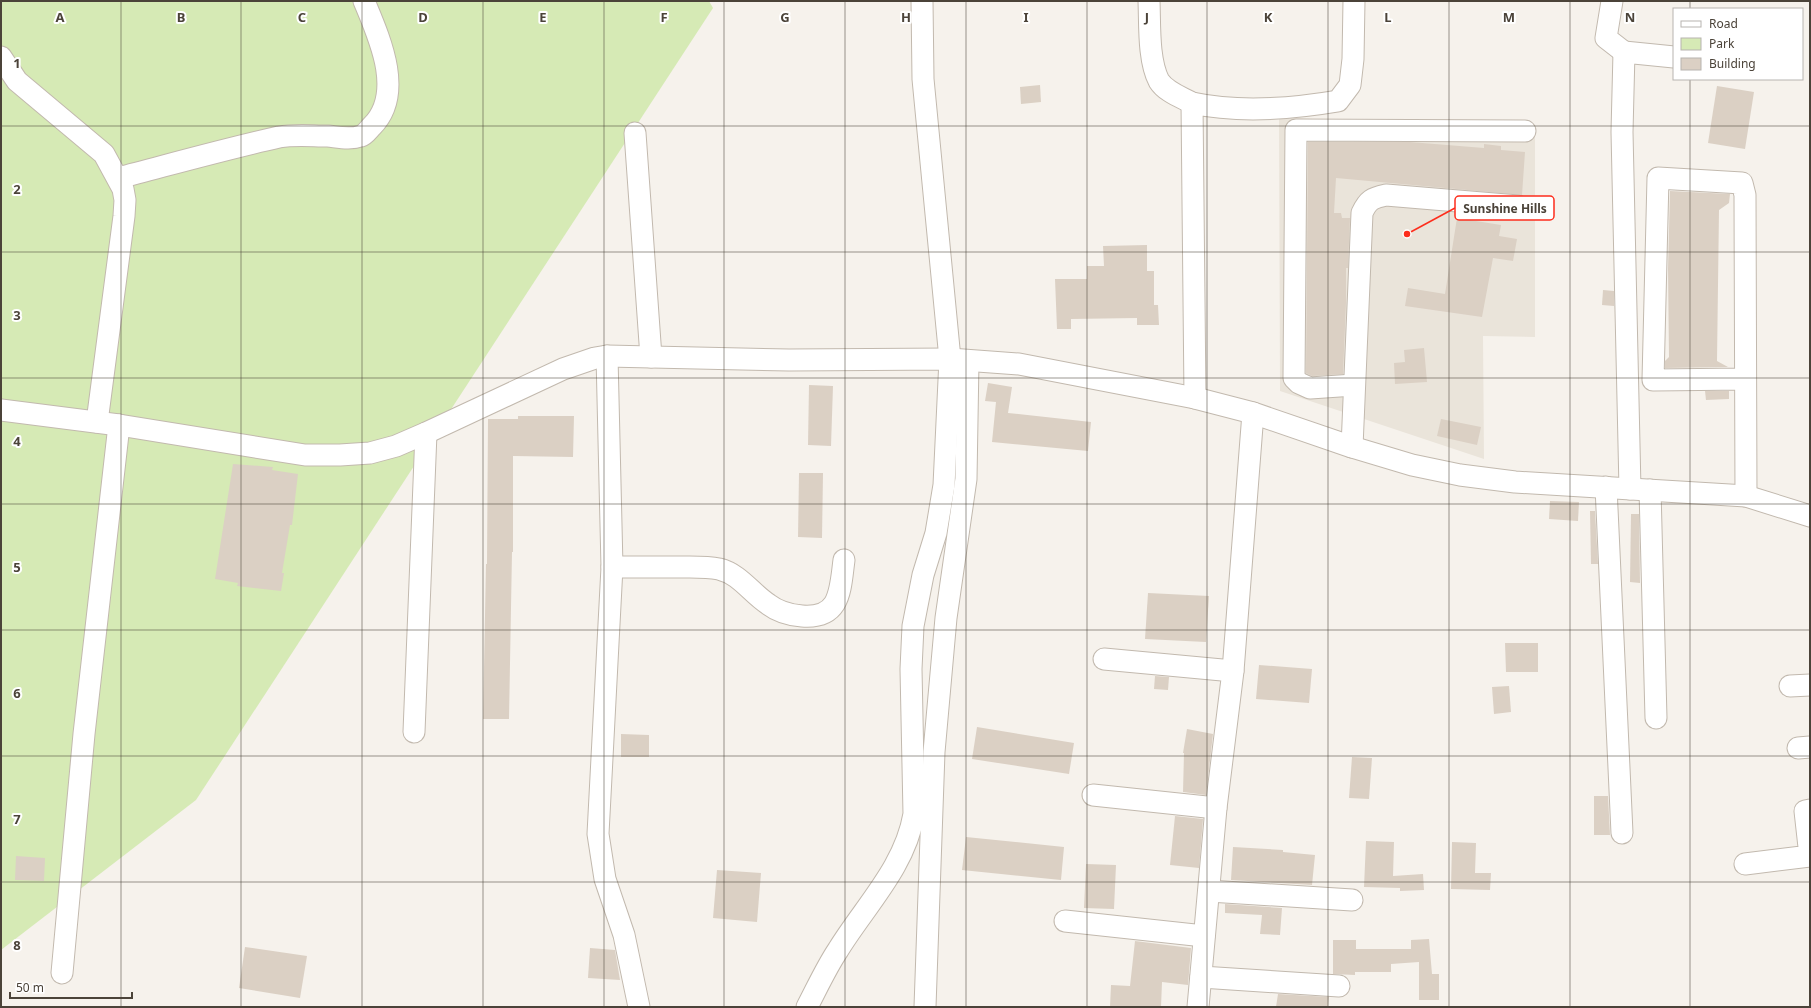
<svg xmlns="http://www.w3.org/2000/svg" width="1811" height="1008" font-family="'Noto Sans',sans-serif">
<rect width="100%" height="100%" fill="#f6f2ec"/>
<!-- residential -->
<polygon fill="#eae4da" points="1279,117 1535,132 1535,337 1483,336 1484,459 1280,391"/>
<!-- green -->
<polygon fill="#d6eab5" points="1,1 709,1 713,8 196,800 1,950"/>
<!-- building -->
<g fill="#dbd0c4">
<polygon points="1040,85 1041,102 1021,104 1020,87"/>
<polygon points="1717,86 1754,92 1745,149 1708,143"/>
<polygon points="1308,142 1410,142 1484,148 1484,144 1501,146 1501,150 1525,152 1522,195 1336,178 1334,213 1341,213 1342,218 1350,218 1348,268 1346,268 1346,303 1343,374 1312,376 1306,373"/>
<polygon points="1670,191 1730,194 1729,203 1719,210 1717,361 1728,367 1665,368 1665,361 1669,357 1668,269"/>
<polygon points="1457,218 1501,225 1499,236 1517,239 1513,261 1493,258 1482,317 1405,306 1408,288 1445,294"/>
<polygon points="1147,245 1147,271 1154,271 1154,305 1158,305 1159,325 1137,325 1137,318 1071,319 1071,329 1057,329 1055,279 1087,279 1087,266 1104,266 1103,246"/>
<polygon points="1603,290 1614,291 1614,306 1602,305"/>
<polygon points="1424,348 1427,382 1395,384 1394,363 1405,362 1404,350"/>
<polygon points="988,383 1012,387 1008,413 1091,422 1088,451 992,442 996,402 985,401"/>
<polygon points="809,385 833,386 831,446 808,445"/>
<polygon points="1705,391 1729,391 1729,399 1706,400"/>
<polygon points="518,416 574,416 573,457 513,456 513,552 512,552 509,719 483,719 486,564 487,564 488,419 518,419"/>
<polygon points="1441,419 1481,427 1477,445 1437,436"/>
<polygon points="233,464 273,467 272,470 298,474 292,525 290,525 282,573 284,573 281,591 237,586 238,583 215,579"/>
<polygon points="799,473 823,473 822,538 798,537"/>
<polygon points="1550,501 1579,502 1578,521 1549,519"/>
<polygon points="1590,511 1595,511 1598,564 1591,564"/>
<polygon points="1631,514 1639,514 1640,583 1630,582"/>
<polygon points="1148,593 1209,596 1206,642 1145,639"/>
<polygon points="1505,643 1538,643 1538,672 1506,672"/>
<polygon points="1259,665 1312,669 1309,703 1256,699"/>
<polygon points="1155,676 1169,677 1168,690 1154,689"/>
<polygon points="1509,686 1511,712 1494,714 1492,687"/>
<polygon points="977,727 1074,743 1069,774 972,759"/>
<polygon points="1187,729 1213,734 1206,795 1183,792 1184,753 1183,753"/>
<polygon points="621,734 649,735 649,757 621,757"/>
<polygon points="1352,757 1372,758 1369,799 1349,798"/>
<polygon points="1594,796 1608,796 1610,835 1594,835"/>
<polygon points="1175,816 1203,819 1199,868 1170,865"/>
<polygon points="966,837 1064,847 1061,880 962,870"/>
<polygon points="1366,841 1394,842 1393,876 1423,874 1424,890 1400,891 1400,888 1364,887"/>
<polygon points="1452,842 1476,843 1475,873 1491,873 1490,890 1451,889"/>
<polygon points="1233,847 1283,850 1283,852 1315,855 1312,885 1231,880"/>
<polygon points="16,856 45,858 44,881 15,880"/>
<polygon points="1086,864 1116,865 1114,909 1084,908"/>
<polygon points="717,870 761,873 757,922 713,918"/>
<polygon points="1225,904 1282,908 1280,935 1260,934 1262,915 1225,913"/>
<polygon points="1429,939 1432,974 1439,974 1439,1000 1419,1000 1419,962 1391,964 1391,972 1355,972 1355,975 1333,974 1333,940 1356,940 1356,949 1411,949 1411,940"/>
<polygon points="1135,941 1191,948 1188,985 1162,982 1161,1007 1110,1007 1111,985 1130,986"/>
<polygon points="245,947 307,956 300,998 239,988"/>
<polygon points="590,948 615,950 620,980 588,978"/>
<polygon points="1278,994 1329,997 1328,1007 1276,1007"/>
</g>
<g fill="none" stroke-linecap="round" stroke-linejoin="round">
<!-- minor casing -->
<g stroke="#c2b9ae" stroke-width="23">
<g id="minor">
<path d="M1149,1C1150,24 1148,60 1159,81C1166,92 1181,97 1192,103"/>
<polyline points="1612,1 1606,38 1624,52"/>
<polyline points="1,57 17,81 104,154 123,189 125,200 124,216 97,422"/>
<polyline points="635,133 651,357"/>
<path d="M118,178C172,164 225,149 279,137C295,134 312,136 328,136C338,137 350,140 361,136C365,135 369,129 372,126C405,93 379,37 364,1"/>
<polyline points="607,356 612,567 598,834 605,879 624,935 639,1007"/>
<polyline points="1745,379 1653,380 1658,178 1742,183 1745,195 1746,496"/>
<polyline points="1354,385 1310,388 1299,383 1294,378 1296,130 1525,131"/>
<path d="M1195,398L1192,103C1239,113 1291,109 1338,101L1350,85L1353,59L1354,1"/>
<polyline points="1,410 119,425 305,455 340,455 370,453 396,446 426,433 563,369 595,358 607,356 789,360 950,359 1019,364 1195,398 1253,413 1352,447 1412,465 1460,475 1515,482 1746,496 1810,516"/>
<path d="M1352,447L1362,213C1368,200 1372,198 1386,195L1518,206"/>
<polyline points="1606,487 1622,833"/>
<polyline points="1630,489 1622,132 1624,52 1674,57"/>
<polyline points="1650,490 1656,718"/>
<path d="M612,567C634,567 655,567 676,567C690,567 705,566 719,569C740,574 751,593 768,604C777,611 790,615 802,616C841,619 840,590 844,560"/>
<polyline points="1104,659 1233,671"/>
<polyline points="1790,686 1810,685"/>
<polyline points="414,732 426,433"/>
<polyline points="1798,748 1810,747"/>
<polyline points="1093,795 1216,808"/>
<polyline points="1745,864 1810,856 1805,811 1810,810"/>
<polyline points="1209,891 1352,900"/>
<polyline points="1065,921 1204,936"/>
<polyline points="62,973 84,734 119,425"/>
<polyline points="1201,977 1339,986"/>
<path d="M807,1007C817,988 826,968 838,950C865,906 905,867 914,814L911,669L913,626L923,575L936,533L944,485L950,359L923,79L922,1"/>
<polyline points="925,1007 934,752 946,618 966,479 968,361"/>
<polyline points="1198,1007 1216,808 1233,671 1253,413"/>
</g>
</g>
<!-- minor -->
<use href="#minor" stroke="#fff" stroke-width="21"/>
</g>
<!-- grid -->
<path fill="none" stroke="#4b4339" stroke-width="1" stroke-opacity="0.55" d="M121,1V1007M241,1V1007M362,1V1007M483,1V1007M604,1V1007M724,1V1007M845,1V1007M966,1V1007M1087,1V1007M1207,1V1007M1328,1V1007M1449,1V1007M1570,1V1007M1690,1V9M1690,79V1007M1,126H1810M1,252H1810M1,378H1810M1,504H1810M1,630H1810M1,756H1810M1,882H1810"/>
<g font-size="13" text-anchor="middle" font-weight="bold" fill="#4b4339" stroke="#fff" stroke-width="4" stroke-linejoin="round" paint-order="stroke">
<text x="60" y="22">A</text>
<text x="181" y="22">B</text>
<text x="302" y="22">C</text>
<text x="423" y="22">D</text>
<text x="543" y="22">E</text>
<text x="664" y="22">F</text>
<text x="785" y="22">G</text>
<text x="906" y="22">H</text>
<text x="1026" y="22">I</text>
<text x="1147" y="22">J</text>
<text x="1268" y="22">K</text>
<text x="1388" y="22">L</text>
<text x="1509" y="22">M</text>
<text x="1630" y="22">N</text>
<text x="17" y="68">1</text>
<text x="17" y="194">2</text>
<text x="17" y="320">3</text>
<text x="17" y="446">4</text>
<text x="17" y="572">5</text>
<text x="17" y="698">6</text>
<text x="17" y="824">7</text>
<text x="17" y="950">8</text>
</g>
<!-- callouts -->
<path fill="none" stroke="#fd2d1c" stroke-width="1.5" d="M1407 234L1455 208"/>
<circle fill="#fd2d1c" stroke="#fff" stroke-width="1.5" cx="1407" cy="234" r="4"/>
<rect fill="#fff" stroke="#fd2d1c" stroke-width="1.5" x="1455" y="196" width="99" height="24" rx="4"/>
<g font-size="12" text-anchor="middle" font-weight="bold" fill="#4b4339">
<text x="1505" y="213">Sunshine Hills</text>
</g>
<!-- border -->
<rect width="1811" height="1008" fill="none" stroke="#4b4339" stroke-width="4"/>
<!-- legend -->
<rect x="1673" y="8" width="130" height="72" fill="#ffffff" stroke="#b7b4b0"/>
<rect x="1681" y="21" width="20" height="6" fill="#ffffff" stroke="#b7b4b0"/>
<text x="1709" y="28" font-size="12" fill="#4b4339">Road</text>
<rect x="1681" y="38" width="20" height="12" fill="#d6eab5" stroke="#b7b4b0"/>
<text x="1709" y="48" font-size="12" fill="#4b4339">Park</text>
<rect x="1681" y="58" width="20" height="12" fill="#dbd0c4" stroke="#b7b4b0"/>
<text x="1709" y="68" font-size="12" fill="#4b4339">Building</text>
<!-- scale -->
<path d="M10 992v6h122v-6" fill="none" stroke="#4b4339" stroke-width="2"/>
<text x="16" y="992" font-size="12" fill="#4b4339" stroke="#ffffff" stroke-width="3" paint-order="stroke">50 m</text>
</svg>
